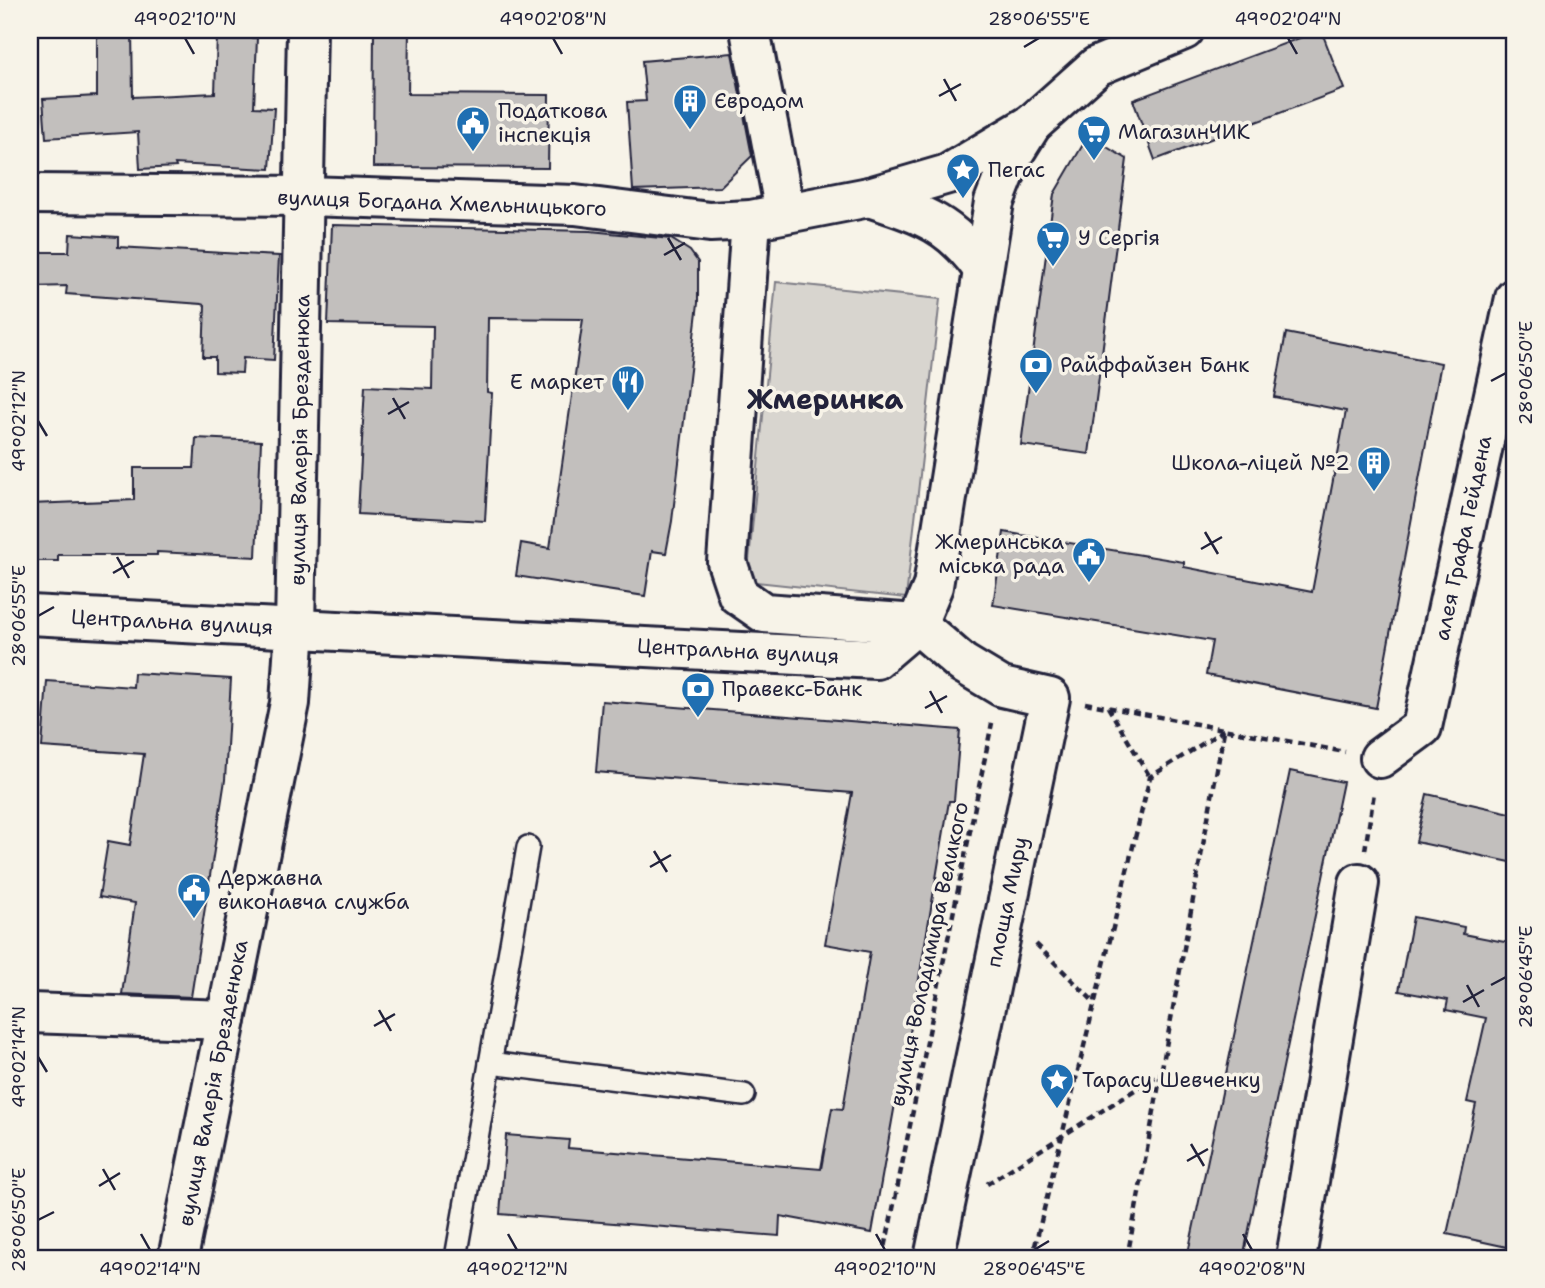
<svg xmlns="http://www.w3.org/2000/svg" width="1545" height="1288" font-family="'Shantell Sans',sans-serif">
<rect width="100%" height="100%" fill="#f7f3e8"/>
<filter id="ink" filterUnits="userSpaceOnUse"><feTurbulence type="fractalNoise" baseFrequency=".0143" numOctaves="2"/><feDisplacementMap in="SourceGraphic" scale="14" xChannelSelector="R" yChannelSelector="G"/><feConvolveMatrix kernelMatrix="1 2 1 2 8 2 1 2 1" color-interpolation-filters="sRGB"/></filter>
<g filter="url(#ink)">
<!-- park -->
<polygon fill="#d8d5cf" stroke="#7d7c85" stroke-width="2" points="776,282 940,299 906,598 747,581"/>
<!-- building -->
<g fill="#c2bfbd" stroke="#22223b" stroke-width="2">
<polygon points="97,30 132,30 133,97 215,93 217,36 257,38 254,107 274,108 270,169 175,164 176,167 140,169 138,132 46,138 43,99 97,96"/>
<polygon points="374,30 409,30 408,94 549,95 548,168 373,167"/>
<polygon points="1321,30 1344,89 1155,160 1133,100"/>
<polygon points="732,53 752,156 720,187 633,190 627,102 646,101 642,61"/>
<polygon points="1088,136 1127,159 1089,454 1021,445 1054,194"/>
<polygon points="332,225 590,231 671,239 690,251 698,262 698,303 672,521 666,553 652,551 645,596 516,576 521,543 550,548 583,319 488,318 487,392 492,393 485,521 358,514 365,386 432,389 433,326 328,324"/>
<polygon points="70,234 118,237 118,247 279,256 274,360 243,358 242,373 215,372 215,357 203,357 205,305 202,304 66,294 67,286 30,287 30,252 69,252"/>
<polygon points="1286,333 1441,363 1376,708 1206,675 1212,641 993,605 1004,532 1184,562 1184,567 1312,592 1346,411 1274,397"/>
<polygon points="196,438 261,441 256,557 157,552 157,555 58,555 58,561 30,561 30,504 134,500 134,468 194,468"/>
<polygon points="134,673 231,679 225,780 191,997 122,994 135,903 99,897 108,841 130,845 144,754 42,747 47,681 133,687"/>
<polygon points="602,701 960,730 954,801 949,801 898,1104 895,1104 872,1233 780,1216 779,1236 500,1214 506,1135 569,1140 568,1148 821,1169 832,1108 843,1109 870,952 825,944 852,793 596,772"/>
<polygon points="1290,771 1343,782 1243,1258 1187,1258"/>
<polygon points="1427,794 1515,814 1515,863 1416,842"/>
<polygon points="1413,917 1464,927 1463,934 1515,944 1515,1210 1507,1247 1447,1234 1476,1104 1467,1102 1486,1018 1446,1010 1448,1000 1399,991"/>
</g>
<g fill="none" stroke-linecap="round" stroke-linejoin="round">
<!-- lane casing -->
<g stroke="#22223b" stroke-width="26">
<g id="lane">
<polyline points="490,1063 744,1095"/>
<polyline points="456,1258 528,847"/>
</g>
</g>
<!-- street casing -->
<g stroke="#22223b" stroke-width="44">
<g id="street">
<polyline points="750,30 785,212"/>
<path d="M869,197C920,214 950,222 982,268"/>
<polyline points="751,220 727,562 738,595 764,613 917,624 962,663 1002,687 1050,698 934,1258"/>
<polyline points="30,615 876,659 917,624 933,586 994,202 1012,156 1032,124"/>
<polyline points="1380,758 1422,727 1515,298"/>
<polyline points="30,1013 226,1020"/>
<polyline points="178,1258 290,703 295,627 307,30"/>
<polyline points="1296,1258 1359,883"/>
</g>
</g>
<!-- secondary casing -->
<g stroke="#22223b" stroke-width="44">
<polyline id="secondary" points="30,194 306,196 575,205 710,222 751,220 869,197 948,174 1032,124 1097,66 1184,30"/>
</g>
<!-- path -->
<g stroke="#22223b" stroke-width="4.5" stroke-dasharray="7 5" stroke-linecap="butt">
<polyline points="1085,703 1345,752"/>
<polyline points="1108,707 1150,777"/>
<polyline points="1365,850 1374,793"/>
<polyline points="1036,944 1094,1002"/>
<polyline points="987,1184 1163,1072"/>
<polyline points="883,1258 992,723"/>
<polyline points="1032,1258 1150,777 1224,730"/>
<polyline points="1127,1258 1224,731"/>
</g>
<!-- lane -->
<use href="#lane" stroke="#f7f3e8" stroke-width="21"/>
<!-- street -->
<use href="#street" stroke="#f7f3e8" stroke-width="38"/>
<!-- secondary -->
<use href="#secondary" stroke="#f7f3e8" stroke-width="38"/>
</g>
</g>
<!-- ticks -->
<path fill="none" stroke="#22223b" stroke-width="2.5" d="M185,38L194,54M553,38L562,54M1288,38L1297,54M1024,47L1039,38M944,79L956,101M939,96L961,84M668,238L681,260M664,255L685,243M1491,381L1506,373M393,398L405,419M388,414L409,402M38,421L47,436M1205,532L1218,554M1201,549L1222,537M117,557L129,578M113,573L134,561M38,616L54,607M930,691L942,713M925,708L947,696M654,851L667,872M650,867L671,855M1467,985L1479,1007M1491,985L1506,977M1463,1002L1484,990M379,1010L391,1031M374,1026L395,1014M38,1057L47,1072M1191,1144L1204,1166M1187,1161L1208,1149M103,1169L115,1190M99,1186L120,1173M38,1220L54,1212M141,1234L150,1250M508,1234L517,1250M876,1234L885,1250M1243,1234L1252,1250M1034,1250L1049,1241"/>
<!-- icons -->
<defs>
<g id="building-pin" transform="scale(1.75)"><path d="M0 17L-7.5 6A9.5 9.5 0 1 1 7.5 6Z" fill="#1f6fb2" stroke="#f7f3e8"/><path d="M-4-6H4V6H1V3H-1V6H-4ZM-2.5-4.3h1.7v1.8h-1.7ZM.8-4.3h1.7v1.8H.8ZM-2.5-1h1.7V.8h-1.7ZM.8-1h1.7V.8H.8Z" fill="#fff"/></g>
<g id="civic-pin" transform="scale(1.75)"><path d="M0 17L-7.5 6A9.5 9.5 0 1 1 7.5 6Z" fill="#1f6fb2" stroke="#f7f3e8"/><path d="M-.6-6.5H3V-4.5H.6V-3L4-1V1h2V6H-6V1h2V-1L-.6-3ZM-1.2 2.5V6h2.4V2.5Z" fill="#fff"/></g>
<g id="supermarket-pin" transform="scale(1.75)"><path d="M0 17L-7.5 6A9.5 9.5 0 1 1 7.5 6Z" fill="#1f6fb2" stroke="#f7f3e8"/><path d="M-6-5.5h2.5l.6 2H6L4.5 2H-2.5L-4.4-4H-6ZM-1.5 3.2a1.3 1.3 0 1 0 .1 0ZM3 3.2a1.3 1.3 0 1 0 .1 0Z" fill="#fff"/></g>
<g id="sight-pin" transform="scale(1.75)"><path d="M0 17L-7.5 6A9.5 9.5 0 1 1 7.5 6Z" fill="#1f6fb2" stroke="#f7f3e8"/><path d="M0-6L1.8-2.2L6-1.7L2.9 1.2L3.7 5.4L0 3.3L-3.7 5.4L-2.9 1.2L-6-1.7L-1.8-2.2Z" fill="#fff"/></g>
<g id="bank-pin" transform="scale(1.75)"><path d="M0 17L-7.5 6A9.5 9.5 0 1 1 7.5 6Z" fill="#1f6fb2" stroke="#f7f3e8"/><path d="M-6-4H6V4H-6ZM0-2.3a2.3 2.3 0 1 0 0 4.6a2.3 2.3 0 1 0 0-4.6Z" fill="#fff"/></g>
<g id="restaurant-pin" transform="scale(1.75)"><path d="M0 17L-7.5 6A9.5 9.5 0 1 1 7.5 6Z" fill="#1f6fb2" stroke="#f7f3e8"/><path d="M-5-6h1v4h1v-4h1v4h1v-4h1v5L-1.5 .5V6h-2V.5L-5-1ZM5-6V6H3V1.5H1.5Q1.5-4 5-6Z" fill="#fff"/></g>
</defs>
<g fill-rule="evenodd">
<use href="#building-pin" x="690" y="101"/>
<use href="#civic-pin" x="473" y="123"/>
<use href="#supermarket-pin" x="1094" y="132"/>
<use href="#sight-pin" x="963" y="170"/>
<use href="#supermarket-pin" x="1053" y="238"/>
<use href="#bank-pin" x="1036" y="365"/>
<use href="#restaurant-pin" x="628" y="382"/>
<use href="#building-pin" x="1374" y="463"/>
<use href="#civic-pin" x="1089" y="554"/>
<use href="#bank-pin" x="698" y="689"/>
<use href="#civic-pin" x="194" y="890"/>
<use href="#sight-pin" x="1057" y="1080"/>
</g>
<g text-anchor="middle" stroke-width="7" stroke-linejoin="round" paint-order="stroke">
<!-- poi labels -->
<g font-size="21" fill="#22223b" stroke="#f7f3e8" text-anchor="start">
<text x="714" y="108">Євродом</text>
<text x="498" y="118">Податкова<tspan x="498" dy="24">інспекція</tspan></text>
<text x="1118" y="139">МагазинЧИК</text>
<text x="988" y="177">Пегас</text>
<text x="1078" y="245">У Сергія</text>
<text x="1060" y="372">Райффайзен Банк</text>
<text x="604" y="389" text-anchor="end">E маркет</text>
<text x="1350" y="470" text-anchor="end">Школа-ліцей №2</text>
<text x="1064" y="549" text-anchor="end">Жмеринська<tspan x="1064" dy="24">міська рада</tspan></text>
<text x="722" y="696">Правекс-Банк</text>
<text x="218" y="885">Державна<tspan x="218" dy="24">виконавча служба</tspan></text>
<text x="1082" y="1087">Тарасу Шевченку</text>
</g>
<!-- street labels -->
<g font-size="21" fill="#22223b" stroke="#f7f3e8">
<text transform="translate(442 203) rotate(2)" y="7">вулиця Богдана Хмельницького</text>
<text transform="translate(300 440) rotate(-89)" y="7">вулиця Валерія Брезденюка</text>
<text transform="translate(1463 538) rotate(-78)" y="7">алея Графа Гейдена</text>
<text transform="translate(172 622) rotate(3)" y="7">Центральна вулиця</text>
<text transform="translate(738 651) rotate(3)" y="7">Центральна вулиця</text>
<text transform="translate(1007 902) rotate(-78)" y="7">площа Миру</text>
<text transform="translate(929 954) rotate(-78)" y="7">вулиця Володимира Великого</text>
<text transform="translate(213 1083) rotate(-79)" y="7">вулиця Валерія Брезденюка</text>
</g>
<!-- district labels -->
<g font-size="28" font-weight="bold" fill="#22223b" stroke="#f7f3e8">
<text x="825" y="409">Жмеринка</text>
</g>
</g>
<!-- margin -->
<rect width="1545" height="1288" fill="none" stroke="#f7f3e8" stroke-width="77"/>
<rect x="38" y="38" width="1468" height="1212" fill="none" stroke="#22223b" stroke-width="2.5"/>
<g font-size="18" text-anchor="middle" fill="#22223b">
<text x="185" y="25">49°02'10"N</text>
<text x="553" y="25">49°02'08"N</text>
<text x="1039" y="25">28°06'55"E</text>
<text x="1288" y="25">49°02'04"N</text>
<text transform="translate(1526 373) rotate(-90)" y="6">28°06'50"E</text>
<text transform="translate(19 421) rotate(-90)" y="6">49°02'12"N</text>
<text transform="translate(19 616) rotate(-90)" y="6">28°06'55"E</text>
<text transform="translate(1526 977) rotate(-90)" y="6">28°06'45"E</text>
<text transform="translate(19 1057) rotate(-90)" y="6">49°02'14"N</text>
<text transform="translate(19 1220) rotate(-90)" y="6">28°06'50"E</text>
<text x="150" y="1275">49°02'14"N</text>
<text x="517" y="1275">49°02'12"N</text>
<text x="885" y="1275">49°02'10"N</text>
<text x="1034" y="1275">28°06'45"E</text>
<text x="1252" y="1275">49°02'08"N</text>
</g>
</svg>
